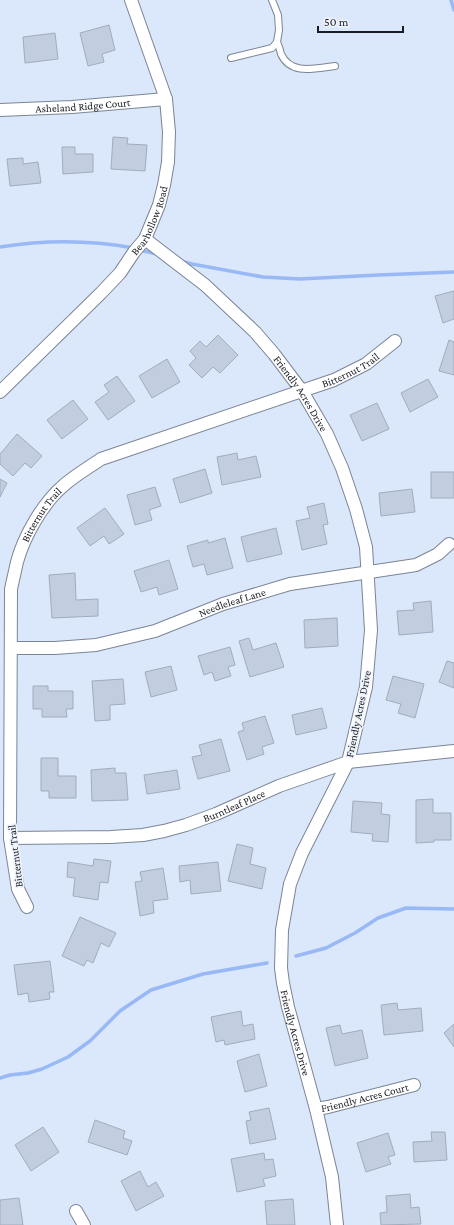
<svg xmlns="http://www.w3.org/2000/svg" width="454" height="1225" font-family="'Crimson Pro',serif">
<rect width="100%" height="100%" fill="#dbe7fa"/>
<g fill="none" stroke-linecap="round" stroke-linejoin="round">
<!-- stream -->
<g stroke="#98b9f5" stroke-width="3.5">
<polyline points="451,0 454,10"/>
<path d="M0,247C44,240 90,240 134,248"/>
<polyline points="140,250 157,254"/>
<polyline points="181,261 192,264 263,277 300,279 378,275 454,272"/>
<polyline points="296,956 326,948 355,933 378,918 406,908 454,909"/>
<polyline points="0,1078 10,1075 28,1073 42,1069 68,1057 90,1041 120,1011 151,990 203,974 267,963"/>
</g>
</g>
<!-- building -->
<g fill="#c2cde0" stroke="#a1acbe">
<polygon points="109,25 115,50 102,54 104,62 88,66 80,33"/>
<polygon points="55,33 58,59 25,63 23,37"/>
<polygon points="113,137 128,138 127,144 147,145 145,171 111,169"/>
<polygon points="62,147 75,147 75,154 93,154 93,172 63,174"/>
<polygon points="23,158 23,164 38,162 41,183 10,186 7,159"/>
<polygon points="454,291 454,319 443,323 435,296"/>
<polygon points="218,335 238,355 220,373 213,367 202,378 189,365 196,358 190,351 200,341 206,347"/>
<polygon points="449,340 454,342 454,375 439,371"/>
<polygon points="167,359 180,382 152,398 139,376"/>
<polygon points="117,376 135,401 108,420 95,402 109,392 104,385"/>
<polygon points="428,379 438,397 410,412 401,393"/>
<polygon points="73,400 88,419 62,439 47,420"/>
<polygon points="377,403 389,429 362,441 350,415"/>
<polygon points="17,434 42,456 31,468 25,463 13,476 0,464 0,454"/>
<polygon points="237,453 238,460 256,456 261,477 222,485 217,457"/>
<polygon points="205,469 212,493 180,503 173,479"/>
<rect x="431" y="472" width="23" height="26"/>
<polygon points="0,479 7,483 0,497"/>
<polygon points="155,487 161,506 149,510 152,520 135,525 127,495"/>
<polygon points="412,489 415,512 381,516 379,493"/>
<polygon points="324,503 328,524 323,525 327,544 302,550 296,521 310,518 307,507"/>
<polygon points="105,508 124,534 109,544 104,536 90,546 77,528"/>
<polygon points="276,528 282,554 247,562 241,537"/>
<polygon points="225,538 233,568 207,575 204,564 193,567 187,546 208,540 208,543"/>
<polygon points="169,560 178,589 159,595 157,587 141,592 134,571"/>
<polygon points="75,573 76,600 98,599 98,616 52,618 49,575"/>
<polygon points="431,601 433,632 399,635 397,611 414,610 413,603"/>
<polygon points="337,618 338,646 305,648 304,620"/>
<polygon points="249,638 253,650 276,643 284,667 250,677 239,641"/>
<polygon points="230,647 235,665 228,667 231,676 215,681 212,672 204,675 198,656"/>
<polygon points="447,661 454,663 454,688 439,682"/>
<polygon points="171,666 177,690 151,697 145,672"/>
<polygon points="393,676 424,684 415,718 398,713 401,704 386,700"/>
<polygon points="123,679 125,704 110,705 110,720 95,721 92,681"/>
<polygon points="33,686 48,686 48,691 73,691 73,709 66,709 67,717 42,717 42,709 33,709"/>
<polygon points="322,708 327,728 296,735 292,715"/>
<polygon points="265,716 274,743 262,747 264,754 247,760 238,732 244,730 242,723"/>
<polygon points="221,739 230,771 198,779 192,757 202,755 199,745"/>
<polygon points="41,758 58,758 58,776 76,776 76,798 49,798 49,791 41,791"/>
<polygon points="115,768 115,773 126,773 128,800 92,801 91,770"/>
<polygon points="177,770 180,789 147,794 144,775"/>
<polygon points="433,799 433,813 451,813 451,840 434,840 434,842 416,843 416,800"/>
<polygon points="353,801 382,803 381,814 390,815 388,842 372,841 373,834 351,832"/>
<polygon points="237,844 253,848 250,864 266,868 262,889 228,881"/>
<polygon points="94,859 111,861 108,883 100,882 98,900 73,896 75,878 67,877 68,862 93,866"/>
<polygon points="218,862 221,891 191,894 190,880 180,882 179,866"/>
<polygon points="163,868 168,899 153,901 154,913 140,916 135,882 142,881 140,872"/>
<polygon points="80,917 116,933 109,947 101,943 93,963 87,960 84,966 62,956"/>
<polygon points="50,961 54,992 49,992 50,999 29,1002 28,993 18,995 14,965"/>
<polygon points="397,1003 398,1010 421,1008 423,1031 384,1035 381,1005"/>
<polygon points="241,1011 243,1026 253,1024 255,1039 225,1045 224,1040 216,1042 211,1017"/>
<polygon points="454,1024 454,1047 444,1033"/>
<polygon points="340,1025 342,1034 362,1030 368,1058 335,1066 326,1028"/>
<polygon points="259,1054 267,1086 245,1092 237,1061"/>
<polygon points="269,1108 276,1139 250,1144 246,1121 251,1120 249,1112"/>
<polygon points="95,1120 125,1131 123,1138 132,1141 127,1155 88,1142"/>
<polygon points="43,1127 59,1152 31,1171 15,1145"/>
<polygon points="431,1132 445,1132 447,1160 414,1162 413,1142 432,1141"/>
<polygon points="388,1133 395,1155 388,1157 391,1164 366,1172 357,1143"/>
<polygon points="264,1153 265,1160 273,1159 276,1176 263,1179 265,1186 237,1192 231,1159"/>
<polygon points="140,1171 148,1187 156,1182 164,1196 136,1211 121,1181"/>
<polygon points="410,1194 411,1208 419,1207 421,1224 381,1225 380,1213 387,1212 386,1196"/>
<polygon points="19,1198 23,1225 0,1225 0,1200"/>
<polygon points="293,1199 295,1225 267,1225 265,1201"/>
</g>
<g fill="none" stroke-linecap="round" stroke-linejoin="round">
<!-- service casing -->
<g stroke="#7b8596" stroke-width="8">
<g id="service">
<path d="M277,42C279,46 280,50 281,54C291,76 316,68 335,66"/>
<polyline points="231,58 272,48 277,42 279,30 278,15 272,0"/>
</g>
</g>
<!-- minor casing -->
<g stroke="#7b8596" stroke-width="14">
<g id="minor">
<path id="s1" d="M0,110L72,107L166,99"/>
<path id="s2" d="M145,239L205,285L255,332L274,354L302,391L327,434L342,468L356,509L366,547L371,630L366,687L348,762L302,853L290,884L282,930L281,968L283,983L288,1007L316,1109L332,1177L337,1225"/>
<path id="s3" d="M0,392L101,293L120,273L134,252L145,239L159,205L164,185L168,162L169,132L166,99L131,0"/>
<path id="s4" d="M11,648H55L96,645L155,631L223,604L290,584L416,565L438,554L449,544"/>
<path id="s5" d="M10,838L111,837L143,835L164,831L186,825L216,814L279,786L348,762L454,751"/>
<path id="s6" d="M27,907L18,889L10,838L11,589C13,580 15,571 17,562C24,536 43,503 63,486C74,476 88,468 101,459L334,380L366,364L395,341"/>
<path id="s7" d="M316,1109L328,1107L414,1085"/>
<polyline points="76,1211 84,1225"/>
</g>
</g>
<!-- service -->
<use href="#service" stroke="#fff" stroke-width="6"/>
<!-- minor -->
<use href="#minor" stroke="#fff" stroke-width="12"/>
</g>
<g text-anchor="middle" stroke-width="3.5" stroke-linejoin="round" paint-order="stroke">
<!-- street labels -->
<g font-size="11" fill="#191c23" stroke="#eff3fb">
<text dy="4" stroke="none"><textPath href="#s1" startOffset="83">Asheland Ridge Court</textPath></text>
<text dy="4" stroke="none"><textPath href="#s3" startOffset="230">Bearhollow Road</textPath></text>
<text dy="4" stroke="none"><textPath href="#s6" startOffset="750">Bitternut Trail</textPath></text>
<text dy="4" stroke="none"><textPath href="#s2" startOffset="221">Friendly Acres Drive</textPath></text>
<text dy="4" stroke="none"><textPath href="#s6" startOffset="402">Bitternut Trail</textPath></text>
<text dy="4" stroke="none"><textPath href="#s4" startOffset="228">Needleleaf Lane</textPath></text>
<text transform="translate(358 714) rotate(-78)" y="4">Friendly Acres Drive</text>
<text dy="4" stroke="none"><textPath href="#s5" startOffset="229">Burntleaf Place</textPath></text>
<text transform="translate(15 856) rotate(-97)" y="4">Bitternut Trail</text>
<text dy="4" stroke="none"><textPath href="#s2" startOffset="893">Friendly Acres Drive</textPath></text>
<text dy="4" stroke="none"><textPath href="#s7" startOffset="50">Friendly Acres Court</textPath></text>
</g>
</g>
<!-- scale -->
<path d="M318 26v6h85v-6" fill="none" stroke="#191c23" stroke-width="2"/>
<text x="324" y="26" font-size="12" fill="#191c23" stroke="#eff3fb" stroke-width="3" paint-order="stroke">50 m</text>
</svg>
